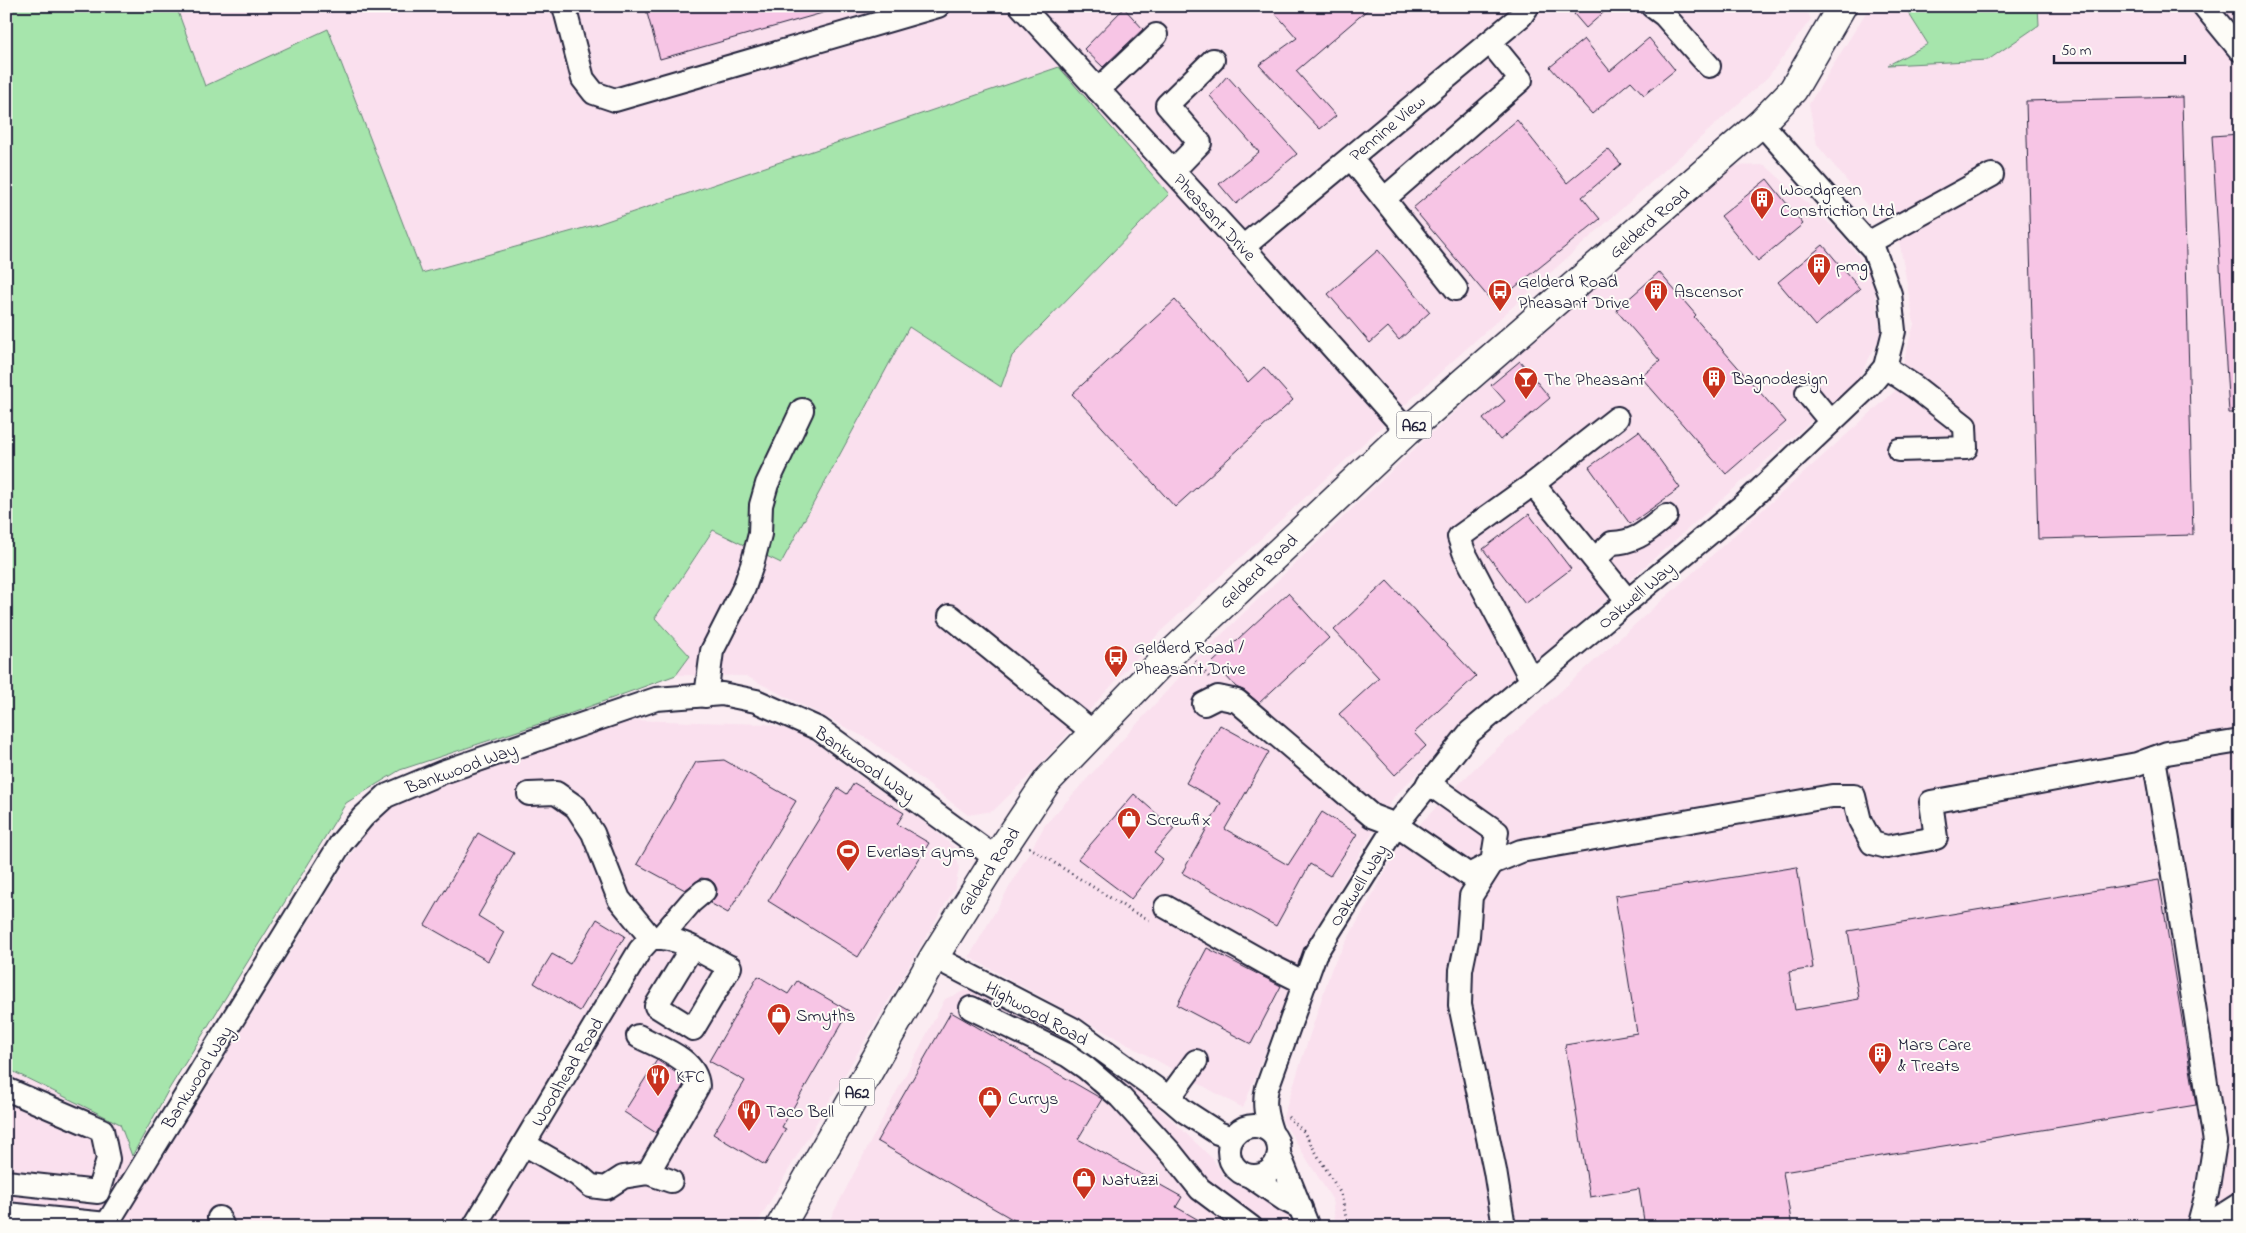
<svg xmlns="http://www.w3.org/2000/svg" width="2246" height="1233" font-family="'Indie Flower',sans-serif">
<rect width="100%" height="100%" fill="#fbecf2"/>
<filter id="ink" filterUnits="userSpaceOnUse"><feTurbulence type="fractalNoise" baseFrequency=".02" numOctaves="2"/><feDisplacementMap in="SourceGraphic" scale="10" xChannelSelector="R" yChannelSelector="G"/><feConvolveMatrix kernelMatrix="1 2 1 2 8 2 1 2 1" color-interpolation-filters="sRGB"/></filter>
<g filter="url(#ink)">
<!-- built -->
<g fill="#fae0ee">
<polygon points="176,6 1804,6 1811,19 1768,77 1446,367 1160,632 1037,768 993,811 968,815 870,740 746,676 676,675 690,656 655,618 714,530 781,563 909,326 1001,387 1011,356 1168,194 598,224 422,273 328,30 205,86"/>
<polygon points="1870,6 1904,6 1928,44 1889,64 2039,25 2038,6 2240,6 2240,1227 1336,1227 1332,1199 1282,1120 1332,967 1402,842 1474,769 1895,391 1914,324 1900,245 1817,145 1809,104"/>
<polygon points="1765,165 1839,232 1872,273 1881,335 1858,380 1473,717 1394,797 1312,934 1243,1108 969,957 1045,825 1195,660 1411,452 1572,305 1730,166"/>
<polygon points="630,720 766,724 800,732 932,828 955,848 959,868 955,888 755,1227 6,1227 6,1068 120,1124 132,1156 153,1173 373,819 403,798"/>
<polygon points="964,991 976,991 989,997 1084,1046 1122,1073 1213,1159 1225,1179 1252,1190 1284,1208 1294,1227 826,1227 945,999"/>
</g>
<!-- green -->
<g fill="#a6e5ac" stroke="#648474">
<polygon points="6,6 176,6 205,86 328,29 422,273 598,224 1059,67 1169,194 1012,356 1001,387 909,327 781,563 713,530 655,618 690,656 676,675 566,715 400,770 346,803 169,1089 132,1156 120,1124 6,1068"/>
<polygon points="1904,6 2038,6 2039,25 1988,60 1888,65 1928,44"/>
</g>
<!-- building -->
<g fill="#f7c5e5" stroke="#22223b">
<polygon points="645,6 833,6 833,10 660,59"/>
<polygon points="1269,6 1372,6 1296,71 1336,116 1320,129 1259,65 1297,38"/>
<polygon points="1584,6 1611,6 1586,28 1574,14"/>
<polygon points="1124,8 1143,29 1103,67 1084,49"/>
<polygon points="1649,38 1675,70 1644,95 1631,81 1592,114 1550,67 1584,39 1610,71"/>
<polygon points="1227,76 1297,154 1236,204 1219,184 1259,152 1210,96"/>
<polygon points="2182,97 2193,535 2038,539 2026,101"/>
<polygon points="1517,120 1567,183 1608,149 1621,164 1582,197 1600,219 1494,304 1413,208"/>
<polygon points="2240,134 2240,413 2229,413 2212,136"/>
<polygon points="1767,179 1803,224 1758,261 1721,216"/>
<polygon points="1823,245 1860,289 1815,326 1778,282"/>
<polygon points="1378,250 1430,312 1399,340 1388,327 1370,343 1328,294"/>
<polygon points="1659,272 1696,315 1694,317 1786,422 1726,474 1641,377 1660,361 1616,310"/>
<polygon points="1175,300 1248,382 1264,367 1293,400 1175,507 1072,394"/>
<polygon points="1520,361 1550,398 1500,440 1483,419 1505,401 1491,385"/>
<polygon points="1639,431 1680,488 1630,524 1589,467"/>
<polygon points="1529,514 1571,569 1525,604 1483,549"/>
<polygon points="1387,581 1476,676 1414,733 1426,746 1395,775 1339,714 1379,678 1334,630"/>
<polygon points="1288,593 1329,638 1259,703 1245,691 1236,687 1213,662"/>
<polygon points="1220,725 1269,752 1225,829 1288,865 1322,812 1357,834 1330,876 1310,864 1276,926 1182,873 1221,803 1186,783"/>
<polygon points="724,760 796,801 728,913 710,903 716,896 717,889 714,883 709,879 701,878 685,890 637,864 696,762"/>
<polygon points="854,783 904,813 897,824 929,843 858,957 768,901 838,788 847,794"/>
<polygon points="1134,794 1174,829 1154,852 1163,859 1131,899 1078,859"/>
<polygon points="478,833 514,853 478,916 504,932 488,961 425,925"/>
<polygon points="1797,867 1813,968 1789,972 1795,1010 1859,999 1848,931 2159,880 2196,1105 1783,1172 1792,1227 1645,1227 1639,1189 1590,1197 1565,1045 1637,1033 1615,896"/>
<polygon points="597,919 625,936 580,1011 534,983 552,954 570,964"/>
<polygon points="1207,948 1281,986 1251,1044 1177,1005"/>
<polygon points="758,976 788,994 797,981 849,1011 782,1127 786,1129 765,1165 713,1134 745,1081 709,1061"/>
<polygon points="951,1012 1102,1099 1078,1139 1182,1197 1176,1207 1211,1227 1026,1227 877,1141"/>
<polygon points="657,1060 678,1074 684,1084 656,1133 624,1112"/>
</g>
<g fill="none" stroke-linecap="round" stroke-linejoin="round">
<!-- minor casing -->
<g stroke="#22223b" stroke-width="26">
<g id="minor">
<polyline points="564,6 583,79 594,93 615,100 938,6"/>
<polyline points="1021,6 1243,247 1407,431"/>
<polyline points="1652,6 1664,15 1709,66"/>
<polyline points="2204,6 2240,50"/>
<polyline points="1098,90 1156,35"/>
<polyline points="1351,158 1456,289"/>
<polyline points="1173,171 1200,143 1167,105 1213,60"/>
<polyline points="1384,199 1521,80 1490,42"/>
<polyline points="1868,243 1992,175"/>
<polyline points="1243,247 1521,16 1528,6"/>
<polyline points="1885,367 1915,387 1965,426 1966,448 1899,450"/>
<polyline points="1807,393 1831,422"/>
<polyline points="1533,484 1628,601"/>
<path d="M1595,559L1612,543C1637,542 1647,531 1666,516"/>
<polyline points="950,616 1094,733"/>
<polyline points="1532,681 1464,552 1459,537 1533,484 1617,418"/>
<polyline points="706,696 712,651 744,588 752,565 760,534 761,505 767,484 802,410"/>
<polyline points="1204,704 1218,697 1237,701 1372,816 1396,825 1469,875 1492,863 1497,832 1428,783"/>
<polyline points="2154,758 2174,875 2215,1142 2207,1193 2198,1227"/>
<polyline points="529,794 556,793 576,807 593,833 619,899 651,938"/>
<polyline points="1166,907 1267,964 1305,983"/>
<polyline points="661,937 691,902 704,891"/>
<polyline points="934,957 1073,1029 1169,1098 1184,1111 1218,1133 1232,1138"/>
<polyline points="971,1008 1067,1055 1086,1068 1120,1097 1172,1154 1200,1189 1251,1227"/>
<path d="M638,1036C660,1048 696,1058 698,1086L648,1173"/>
<polyline points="6,1089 102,1130 108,1159 98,1192 6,1182"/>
<polyline points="1169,1098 1196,1061"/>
<circle cx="1254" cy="1151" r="25"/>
<path d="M1271,1131C1266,1116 1263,1104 1267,1088L1315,954L1396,825L1470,732L1747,502L1870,385L1885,367L1894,331L1890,294L1874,250L1761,123"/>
<polyline points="524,1144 578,1175 591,1186 606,1188 623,1177 648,1173 671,1181"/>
<polyline points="1279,1154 1308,1227"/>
<polyline points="1250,1176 1285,1200 1301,1208"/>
<polyline points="6,1214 107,1224"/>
<polyline points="219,1218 223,1227"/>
<polyline points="105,1227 341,843 363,817 386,796 443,772 656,699 722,694 756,701 819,729 996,858"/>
<path d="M474,1227L640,950L651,938C680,936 704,954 730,967L693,1029L656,1006L692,947"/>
<polyline points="1504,1227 1495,1171 1460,1005 1461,970 1468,936 1471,896 1492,863 1521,851 1832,796 1854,796 1860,821 1872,843 1887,847 1936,838 1931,802 2137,764 2167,753 2240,741"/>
<polyline points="2204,1227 2240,1204"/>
</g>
</g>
<!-- major casing -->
<g stroke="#22223b" stroke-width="31">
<polyline id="major" points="780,1227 934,957 996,858 1048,780 1157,667 1407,431 1761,123 1793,90 1842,6"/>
</g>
<!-- path -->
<g stroke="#22223b" stroke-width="3" stroke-dasharray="1 4" stroke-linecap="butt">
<polyline points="1195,661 1211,679"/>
<polyline points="1029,847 1133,912 1150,920"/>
<polyline points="1288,1117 1303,1131 1341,1194 1348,1227"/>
</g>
<!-- minor -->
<use href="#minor" stroke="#fdfcf7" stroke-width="22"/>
<!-- major -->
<use href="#major" stroke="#fdfcf7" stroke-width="28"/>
</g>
</g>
<!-- icons -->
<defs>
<g id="building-pin" transform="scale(1.25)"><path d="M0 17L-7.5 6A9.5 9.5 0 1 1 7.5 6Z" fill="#c8321e" stroke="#fdfcf7"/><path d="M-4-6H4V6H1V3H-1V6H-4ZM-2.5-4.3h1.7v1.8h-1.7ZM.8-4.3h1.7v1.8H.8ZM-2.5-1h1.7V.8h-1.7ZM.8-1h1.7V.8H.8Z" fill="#fff"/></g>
<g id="bus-pin" transform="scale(1.25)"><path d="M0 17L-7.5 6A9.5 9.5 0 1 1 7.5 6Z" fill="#c8321e" stroke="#fdfcf7"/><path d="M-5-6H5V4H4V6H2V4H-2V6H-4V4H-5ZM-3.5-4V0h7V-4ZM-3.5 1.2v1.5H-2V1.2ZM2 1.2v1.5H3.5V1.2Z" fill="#fff"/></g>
<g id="bar-pin" transform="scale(1.25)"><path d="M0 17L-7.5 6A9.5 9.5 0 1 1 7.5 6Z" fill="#c8321e" stroke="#fdfcf7"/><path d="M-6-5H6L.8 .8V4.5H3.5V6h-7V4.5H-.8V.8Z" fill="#fff"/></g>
<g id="shop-pin" transform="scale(1.25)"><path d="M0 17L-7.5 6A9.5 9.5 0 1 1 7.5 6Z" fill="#c8321e" stroke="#fdfcf7"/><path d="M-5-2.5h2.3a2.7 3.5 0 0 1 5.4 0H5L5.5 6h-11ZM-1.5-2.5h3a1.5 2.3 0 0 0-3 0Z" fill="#fff"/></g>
<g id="stadium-pin" transform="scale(1.25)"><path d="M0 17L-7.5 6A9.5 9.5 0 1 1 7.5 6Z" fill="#c8321e" stroke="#fdfcf7"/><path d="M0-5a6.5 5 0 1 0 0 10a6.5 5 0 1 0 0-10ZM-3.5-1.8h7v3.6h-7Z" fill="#fff"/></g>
<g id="restaurant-pin" transform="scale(1.25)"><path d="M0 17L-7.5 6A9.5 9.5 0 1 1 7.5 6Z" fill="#c8321e" stroke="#fdfcf7"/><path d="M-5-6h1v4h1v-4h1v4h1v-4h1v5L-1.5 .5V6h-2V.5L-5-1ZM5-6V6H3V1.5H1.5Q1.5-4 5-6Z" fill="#fff"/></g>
</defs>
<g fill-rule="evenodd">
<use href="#building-pin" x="1762" y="199"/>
<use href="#building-pin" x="1819" y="265"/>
<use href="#bus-pin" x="1500" y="291"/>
<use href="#building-pin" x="1656" y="291"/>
<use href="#building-pin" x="1714" y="378"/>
<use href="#bar-pin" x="1526" y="379"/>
<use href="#bus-pin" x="1116" y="657"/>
<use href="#shop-pin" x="1129" y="819"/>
<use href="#stadium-pin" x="848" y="851"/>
<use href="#shop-pin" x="779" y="1015"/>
<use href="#building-pin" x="1880" y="1054"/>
<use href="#restaurant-pin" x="658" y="1076"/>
<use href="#shop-pin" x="990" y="1098"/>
<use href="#restaurant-pin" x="749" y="1111"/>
<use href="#shop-pin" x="1084" y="1179"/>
</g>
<g text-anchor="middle" stroke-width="4" stroke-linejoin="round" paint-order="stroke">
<!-- shield labels -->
<g fill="#fdfcf7" stroke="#646373" stroke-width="1">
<rect x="1396.5" y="411.5" width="35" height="27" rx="4"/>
<rect x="839.5" y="1078.5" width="35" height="27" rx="4"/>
</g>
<g font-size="16" font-weight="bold" fill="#22223b">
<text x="1414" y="431">A62</text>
<text x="857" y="1098">A62</text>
</g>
<!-- street labels -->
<g font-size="18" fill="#22223b" stroke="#fdfcf7">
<text transform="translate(1387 128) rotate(-40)" y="6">Pennine View</text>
<text transform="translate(1215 217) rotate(47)" y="6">Pheasant Drive</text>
<text transform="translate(1649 222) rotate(-41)" y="6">Gelderd Road</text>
<text transform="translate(1258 571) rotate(-43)" y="6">Gelderd Road</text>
<text transform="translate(1636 595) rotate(-40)" y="6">Oakwell Way</text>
<text transform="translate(865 764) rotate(35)" y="6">Bankwood Way</text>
<text transform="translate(461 768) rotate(-20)" y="6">Bankwood Way</text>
<text transform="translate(988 871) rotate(-57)" y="6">Gelderd Road</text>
<text transform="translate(1358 885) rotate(-58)" y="6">Oakwell Way</text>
<text transform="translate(1037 1013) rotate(29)" y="6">Highwood Road</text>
<text transform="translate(567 1072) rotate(-59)" y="6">Woodhead Road</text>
<text transform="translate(197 1077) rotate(-58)" y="6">Bankwood Way</text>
</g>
<!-- poi labels -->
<g font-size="18" fill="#22223b" stroke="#fdfcf7" text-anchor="start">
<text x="1780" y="195">Woodgreen<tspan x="1780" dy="21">Constriction Ltd</tspan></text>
<text x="1836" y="271">pmg</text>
<text x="1518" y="287">Gelderd Road<tspan x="1518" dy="21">Pheasant Drive</tspan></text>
<text x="1674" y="297">Ascensor</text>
<text x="1732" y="384">Bagnodesign</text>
<text x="1544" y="385">The Pheasant</text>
<text x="1134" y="653">Gelderd Road /<tspan x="1134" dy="21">Pheasant Drive</tspan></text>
<text x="1146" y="825">Screwfix</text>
<text x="866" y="857">Everlast Gyms</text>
<text x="796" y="1021">Smyths</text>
<text x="1898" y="1050">Mars Care<tspan x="1898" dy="21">&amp; Treats</tspan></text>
<text x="676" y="1082">KFC</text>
<text x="1008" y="1104">Currys</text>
<text x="766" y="1117">Taco Bell</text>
<text x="1102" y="1185">Natuzzi</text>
</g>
</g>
<!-- margin -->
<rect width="2246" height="1233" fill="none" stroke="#fdfcf7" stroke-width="25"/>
<rect x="12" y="12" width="2221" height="1208" fill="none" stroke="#22223b" stroke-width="2" filter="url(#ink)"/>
<!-- scale -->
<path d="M2054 55v8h131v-8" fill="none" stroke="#22223b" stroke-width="2.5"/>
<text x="2061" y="55" font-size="15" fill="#22223b" stroke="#fdfcf7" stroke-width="4" paint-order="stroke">50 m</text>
</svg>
